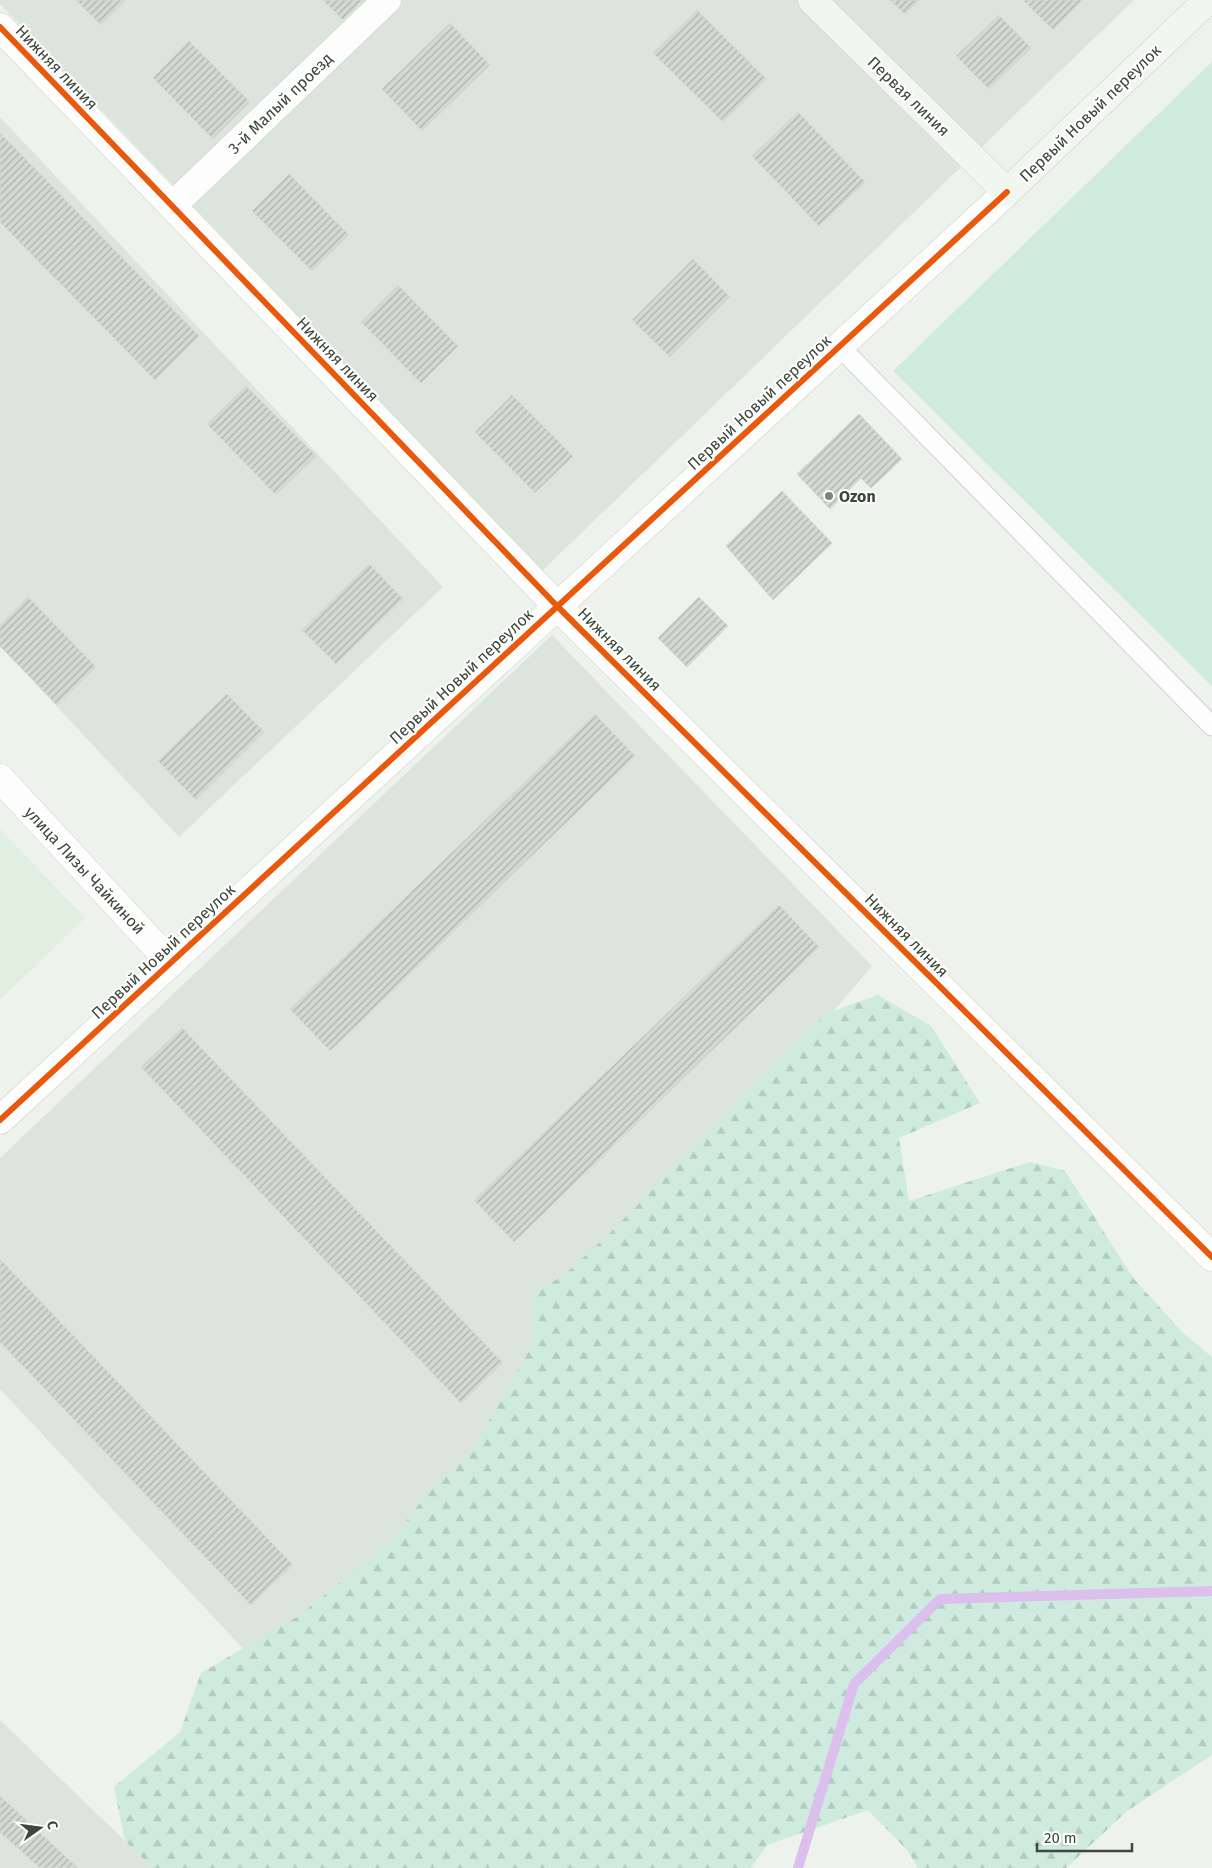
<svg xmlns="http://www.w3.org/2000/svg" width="1212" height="1868" font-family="'Fira Sans',sans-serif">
<defs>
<pattern id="forest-firs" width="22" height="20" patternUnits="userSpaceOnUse" patternTransform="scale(1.25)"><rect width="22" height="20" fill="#cfebe0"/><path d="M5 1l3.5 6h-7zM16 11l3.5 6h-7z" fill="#b3cbc1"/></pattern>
<pattern id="building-hatch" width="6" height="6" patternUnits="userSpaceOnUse" patternTransform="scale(1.25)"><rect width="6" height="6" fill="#d3d9d3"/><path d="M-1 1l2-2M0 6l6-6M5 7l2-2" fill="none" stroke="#acb2ac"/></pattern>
</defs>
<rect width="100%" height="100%" fill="#edf2ed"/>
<!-- residential -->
<g fill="#dce5db">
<polygon points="0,0 1134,0 542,571 0,4"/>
<polygon points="0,117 443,587 179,837 0,646"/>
<polygon points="552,635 872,966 549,1345 293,1702 0,1389 0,1158"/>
</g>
<!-- industrial -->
<polygon fill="#dee4dd" points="0,1720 125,1841 152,1868 0,1868"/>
<!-- education -->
<polygon fill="#e1efe0" points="0,829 85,918 0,1000"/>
<!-- forest -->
<polygon fill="url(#forest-firs)" points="878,995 931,1026 980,1103 899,1138 909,1201 1030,1162 1065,1171 1134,1279 1183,1333 1212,1357 1212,1755 1127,1811 1066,1868 918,1868 908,1851 868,1810 767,1845 751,1868 152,1868 125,1841 114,1787 180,1732 201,1673 300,1615 393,1538 427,1494 470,1454 530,1349 533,1348 534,1292 563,1276 609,1234 827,1013"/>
<!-- pitch -->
<polygon fill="#cfebe0" points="1212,62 1212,686 893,371"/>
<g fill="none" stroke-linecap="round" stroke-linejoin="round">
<!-- stream -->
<polyline stroke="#dbc0ed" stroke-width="10" points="798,1868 854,1684 940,1599 1212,1591"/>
</g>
<!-- building -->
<g fill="url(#building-hatch)" stroke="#d4dad3">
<polygon points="76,0 126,0 101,25"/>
<polygon points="323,0 363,0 343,20"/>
<polygon points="890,0 919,0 905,14"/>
<polygon points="1023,0 1082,0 1053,30"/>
<polygon points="697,10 766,79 723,122 653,53"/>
<polygon points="999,15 1031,48 989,89 956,56"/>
<polygon points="450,23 490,65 422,131 382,89"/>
<polygon points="189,41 250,102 213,139 153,78"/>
<polygon points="798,112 865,182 819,226 752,156"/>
<polygon points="0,133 199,336 155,380 0,222"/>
<polygon points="289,174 349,235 312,271 252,211"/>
<polygon points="693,259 730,297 670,357 632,320"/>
<polygon points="398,285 458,346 421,383 361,322"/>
<polygon points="246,386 316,456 276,495 207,424"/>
<polygon points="512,395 573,456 535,493 475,432"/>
<polygon points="859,414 902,459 871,488 861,478 830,509 797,474"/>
<polygon points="782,491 832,543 773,600 726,546"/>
<polygon points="369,564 403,599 336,664 302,630"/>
<polygon points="28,597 96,667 57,705 0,646 0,625"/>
<polygon points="699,597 728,626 687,667 658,638"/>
<polygon points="227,694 264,732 196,800 158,761"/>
<polygon points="595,714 635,756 330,1051 290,1009"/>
<polygon points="779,905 819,947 514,1242 474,1200"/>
<polygon points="182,1028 503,1363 461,1403 141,1067"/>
<polygon points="0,1259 293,1565 251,1605 0,1342"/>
<polygon points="0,1796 78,1868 40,1868 0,1832"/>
</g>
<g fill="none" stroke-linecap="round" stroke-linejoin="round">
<!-- lane casing -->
<g stroke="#cbd0cb" stroke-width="21">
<polyline id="lane" points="839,346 1212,726"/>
</g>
<!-- street casing -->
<g stroke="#cbd0cb" stroke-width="29">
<g id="street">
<polyline points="0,27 557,606 1212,1257"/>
<polyline points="172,206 387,0"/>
<polyline points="0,778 171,963"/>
<polyline points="0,1120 1007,192"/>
</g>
</g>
<!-- secondary casing -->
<g stroke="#c8d3c7" stroke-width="29">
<polyline id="secondary" points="812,0 1007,192 1208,0"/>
</g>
<!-- lane -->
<use href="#lane" stroke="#fcfdfc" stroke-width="19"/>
<!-- street -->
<use href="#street" stroke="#fcfdfc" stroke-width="28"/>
<!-- secondary -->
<use href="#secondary" stroke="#f1f7f0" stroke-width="28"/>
<!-- cycleway casing -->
<g stroke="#fff" stroke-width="9">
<g id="cycleway">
<polyline points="0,27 557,606 1212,1257"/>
<polyline points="0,1120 1007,192"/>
</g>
</g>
<!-- cycleway -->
<use href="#cycleway" stroke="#e8590c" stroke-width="6"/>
</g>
<!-- markers -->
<circle fill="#7a8478" stroke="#fff" stroke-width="2" cx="829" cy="496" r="5"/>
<g text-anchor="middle" stroke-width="4" stroke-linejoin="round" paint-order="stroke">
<!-- street labels -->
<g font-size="16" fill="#3c4839" stroke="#fff">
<text transform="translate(57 67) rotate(46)" y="6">Нижняя линия</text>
<text transform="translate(909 96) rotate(44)" y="6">Первая линия</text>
<text transform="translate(280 103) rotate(-44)" y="6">3-й Малый проезд</text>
<text transform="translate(1090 113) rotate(-44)" y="6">Первый Новый переулок</text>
<text transform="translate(338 359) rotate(46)" y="6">Нижняя линия</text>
<text transform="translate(759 402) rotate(-43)" y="6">Первый Новый переулок</text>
<text transform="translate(620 649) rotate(45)" y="6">Нижняя линия</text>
<text transform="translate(461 676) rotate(-43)" y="6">Первый Новый переулок</text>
<text transform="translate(85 870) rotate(47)" y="6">улица Лизы Чайкиной</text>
<text transform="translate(907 935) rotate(45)" y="6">Нижняя линия</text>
<text transform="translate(163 951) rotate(-43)" y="6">Первый Новый переулок</text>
</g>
<!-- poi labels -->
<g font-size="16" font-weight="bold" fill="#3c4839" stroke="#fff" text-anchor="start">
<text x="839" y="502">Ozon</text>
</g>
</g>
<!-- north arrow -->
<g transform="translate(40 1828) rotate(76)" stroke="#ffffff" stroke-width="4" paint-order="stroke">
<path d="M0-4L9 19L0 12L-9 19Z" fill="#3c4839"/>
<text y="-8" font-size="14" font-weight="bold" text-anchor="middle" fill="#3c4839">С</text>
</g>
<!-- scale -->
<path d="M1037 1843v8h95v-8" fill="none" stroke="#3c4839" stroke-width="2.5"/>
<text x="1044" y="1843" font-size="15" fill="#3c4839" stroke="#ffffff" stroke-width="4" paint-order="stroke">20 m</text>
</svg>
